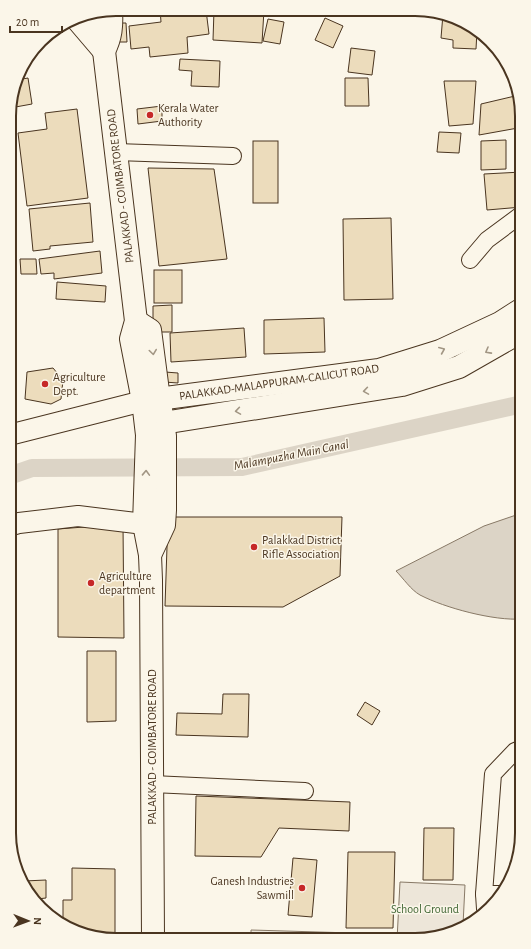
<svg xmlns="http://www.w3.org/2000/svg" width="531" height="949" font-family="'Alegreya Sans',sans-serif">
<rect width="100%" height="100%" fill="#fbf6e9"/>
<!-- green -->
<g fill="#ede6d9" stroke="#887966">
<polygon points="400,882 465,885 463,925 450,934 430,934 430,938 397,940"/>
<polygon points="251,930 352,933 352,940 251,940"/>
</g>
<!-- water -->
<path fill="#dcd4c6" stroke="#887966" d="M522,513V619C494,621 445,608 420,595C411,590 403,578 396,571L484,526Z"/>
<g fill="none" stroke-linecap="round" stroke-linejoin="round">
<!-- canal -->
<polyline stroke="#dcd4c6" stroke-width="18" points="9,476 32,468 242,467 522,404"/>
</g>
<!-- building -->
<g fill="#ecdcbc" stroke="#4a3520">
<polygon points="160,9 206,10 209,34 187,37 188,53 150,57 149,47 131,49 129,26 161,22"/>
<polygon points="214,10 264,10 262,43 213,40"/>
<polygon points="443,14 477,31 476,49 453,48 453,40 441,38"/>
<polygon points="325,18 343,26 333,48 315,40"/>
<polygon points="268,19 284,22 280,44 263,41"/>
<polygon points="118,23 126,23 127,42 119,42"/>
<polygon points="351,48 375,51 372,75 348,72"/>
<polygon points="180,59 220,61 219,87 191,86 192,71 179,70"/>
<polygon points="28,78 32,104 10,108 10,102 17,80"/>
<polygon points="345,78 368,78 369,106 345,106"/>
<polygon points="444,81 476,81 473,124 449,126"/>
<polygon points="515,96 518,128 479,135 481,104"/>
<polygon points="162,106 162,121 138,124 137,109"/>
<polygon points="77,109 88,198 27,206 18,133 47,129 45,113"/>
<polygon points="439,132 461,133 459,153 437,152"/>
<polygon points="506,140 506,169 481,170 481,141"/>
<rect x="253" y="141" width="25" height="62"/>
<polygon points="148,168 214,169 227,259 159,266"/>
<polygon points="522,172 522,207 487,210 484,174"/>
<polygon points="90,203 93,242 50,246 50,249 33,251 29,209"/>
<polygon points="391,218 393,299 344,300 343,219"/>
<polygon points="100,251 102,273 54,279 54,273 41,274 39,259"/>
<polygon points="20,259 36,259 37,274 21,274"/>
<rect x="154" y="270" width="28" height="33"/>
<polygon points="57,282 106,286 105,302 56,299"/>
<polygon points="172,305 172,332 153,332 153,306"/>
<polygon points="324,318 325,352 264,354 264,320"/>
<polygon points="244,328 246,357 171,362 170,333"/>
<polygon points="53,368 63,380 61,399 51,404 25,399 27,372"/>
<polygon points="165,372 178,373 178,383 164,382"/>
<polygon points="168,517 342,517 340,576 283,607 165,606"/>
<polygon points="123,524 124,638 58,637 58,529"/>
<polygon points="87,651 116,651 116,721 87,722"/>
<polygon points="223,694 249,694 248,737 176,735 177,713 222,714"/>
<polygon points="365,702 380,711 372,725 357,715"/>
<polygon points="196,796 350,802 349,831 279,828 261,857 195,856"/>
<polygon points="424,828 454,828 453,880 423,880"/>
<polygon points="348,852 395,852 393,928 346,928"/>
<polygon points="293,858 317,860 312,917 288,915"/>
<polygon points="72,868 115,869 115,937 97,937 63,923 63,900 72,900"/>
<polygon points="46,880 46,898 37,899 24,881"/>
</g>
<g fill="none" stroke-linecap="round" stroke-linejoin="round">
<!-- minor casing -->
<g stroke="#4a3520" stroke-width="18">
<g id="minor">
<polyline points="116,152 233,156"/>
<polyline points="470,260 487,240 522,214"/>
<polyline points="152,784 305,791"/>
<polyline points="484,894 485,909"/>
<polyline points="501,894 484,894 493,774 515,751 522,748"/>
</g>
</g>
<!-- tertiary casing -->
<g stroke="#4a3520" stroke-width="22">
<g id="tertiary">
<polyline points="9,435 143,401"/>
<polyline points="9,526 19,523 78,516 144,524"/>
</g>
</g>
<!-- secondary casing -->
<g stroke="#4a3520" stroke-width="24">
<polyline id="secondary" points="75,17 104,51"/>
</g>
<!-- primary casing -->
<g stroke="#4a3520" stroke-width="24">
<g id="primary">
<polyline points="92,14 104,51 136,321 131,339 143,401"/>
<path d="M104,51C111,37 112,26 111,10"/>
<polyline points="136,321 150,330 159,399"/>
</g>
</g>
<!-- trunk casing -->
<g stroke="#4a3520" stroke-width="24">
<g id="trunk">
<polyline points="163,423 402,385 459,367 522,331"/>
<polyline points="150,555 164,525 165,510 165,436 161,409"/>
<polyline points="153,939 151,580 150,555 144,524 147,435 143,401 379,370 440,351 500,323 522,309"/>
</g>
</g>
<!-- minor -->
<use href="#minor" stroke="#fbf6e9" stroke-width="16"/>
<!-- tertiary -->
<use href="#tertiary" stroke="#fbf6e9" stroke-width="20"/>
<!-- secondary -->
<use href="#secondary" stroke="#fbf6e9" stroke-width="22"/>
<!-- primary -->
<use href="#primary" stroke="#fbf6e9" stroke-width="22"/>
<!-- trunk -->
<use href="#trunk" stroke="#fbf6e9" stroke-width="22"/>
</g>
<!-- one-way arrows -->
<defs><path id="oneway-chevron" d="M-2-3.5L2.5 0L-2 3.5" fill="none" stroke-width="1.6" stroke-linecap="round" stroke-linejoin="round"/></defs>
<g stroke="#a29684">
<use href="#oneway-chevron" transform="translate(442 350) rotate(-23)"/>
<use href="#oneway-chevron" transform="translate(488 351) rotate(151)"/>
<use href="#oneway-chevron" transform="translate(153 352) rotate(82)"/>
<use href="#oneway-chevron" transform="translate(366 391) rotate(171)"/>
<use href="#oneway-chevron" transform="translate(238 411) rotate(171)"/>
<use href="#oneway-chevron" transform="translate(146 473) rotate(-88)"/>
</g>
<!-- markers -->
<g fill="#c62828" stroke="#fbf6e9" stroke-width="1.5">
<circle cx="150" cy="115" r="4"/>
<circle cx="45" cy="384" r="4"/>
<circle cx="254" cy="547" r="4"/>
<circle cx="91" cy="583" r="4"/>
<circle cx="302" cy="888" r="4"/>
</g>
<g text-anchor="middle" stroke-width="3" stroke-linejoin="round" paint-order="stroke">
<!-- poi labels -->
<g font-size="12" fill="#4a3520" stroke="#fbf6e9" text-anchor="start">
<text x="158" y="112">Kerala Water<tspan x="158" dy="14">Authority</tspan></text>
<text x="53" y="381">Agriculture<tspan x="53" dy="14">Dept.</tspan></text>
<text x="262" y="544">Palakkad District<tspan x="262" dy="14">Rifle Association</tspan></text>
<text x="99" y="580">Agriculture<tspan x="99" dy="14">department</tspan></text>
<text x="294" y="885" text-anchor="end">Ganesh Industries<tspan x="294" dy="14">Sawmill</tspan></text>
</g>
<!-- street labels -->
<g font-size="12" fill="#4a3520" stroke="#fbf6e9">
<text transform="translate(120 186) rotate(-97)" y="4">PALAKKAD - COIMBATORE ROAD</text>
<text transform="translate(279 382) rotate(-8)" y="4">PALAKKAD-MALAPPURAM-CALICUT ROAD</text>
<text transform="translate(152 747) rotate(-90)" y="4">PALAKKAD - COIMBATORE ROAD</text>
</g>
<!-- park labels -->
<g font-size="12" fill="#436837" stroke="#fbf6e9">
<text x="425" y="913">School Ground</text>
</g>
<!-- water labels -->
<g font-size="13" font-style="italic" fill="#4a3520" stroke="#fbf6e9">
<text transform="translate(291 454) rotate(-11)" y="5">Malampuzha Main Canal</text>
</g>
</g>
<!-- crop -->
<path d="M0 0H531V949H0ZM116 16H415A100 100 0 0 1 515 116V833A100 100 0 0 1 415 933H116A100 100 0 0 1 16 833V116A100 100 0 0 1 116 16Z" fill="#fbf6e9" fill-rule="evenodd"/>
<path fill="none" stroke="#4a3520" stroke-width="2" d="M116 16H415A100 100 0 0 1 515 116V833A100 100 0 0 1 415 933H116A100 100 0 0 1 16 833V116A100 100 0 0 1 116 16Z"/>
<!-- north arrow -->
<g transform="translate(28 921) rotate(91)" stroke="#fbf6e9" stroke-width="3" paint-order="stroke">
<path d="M0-3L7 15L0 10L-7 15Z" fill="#4a3520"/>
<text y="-6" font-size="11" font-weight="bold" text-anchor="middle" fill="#4a3520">N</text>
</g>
<!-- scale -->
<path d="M10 26v6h52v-6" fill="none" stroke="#4a3520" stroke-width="2"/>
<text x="16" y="26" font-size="12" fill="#4a3520" stroke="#fbf6e9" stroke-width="3" paint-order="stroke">20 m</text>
</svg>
